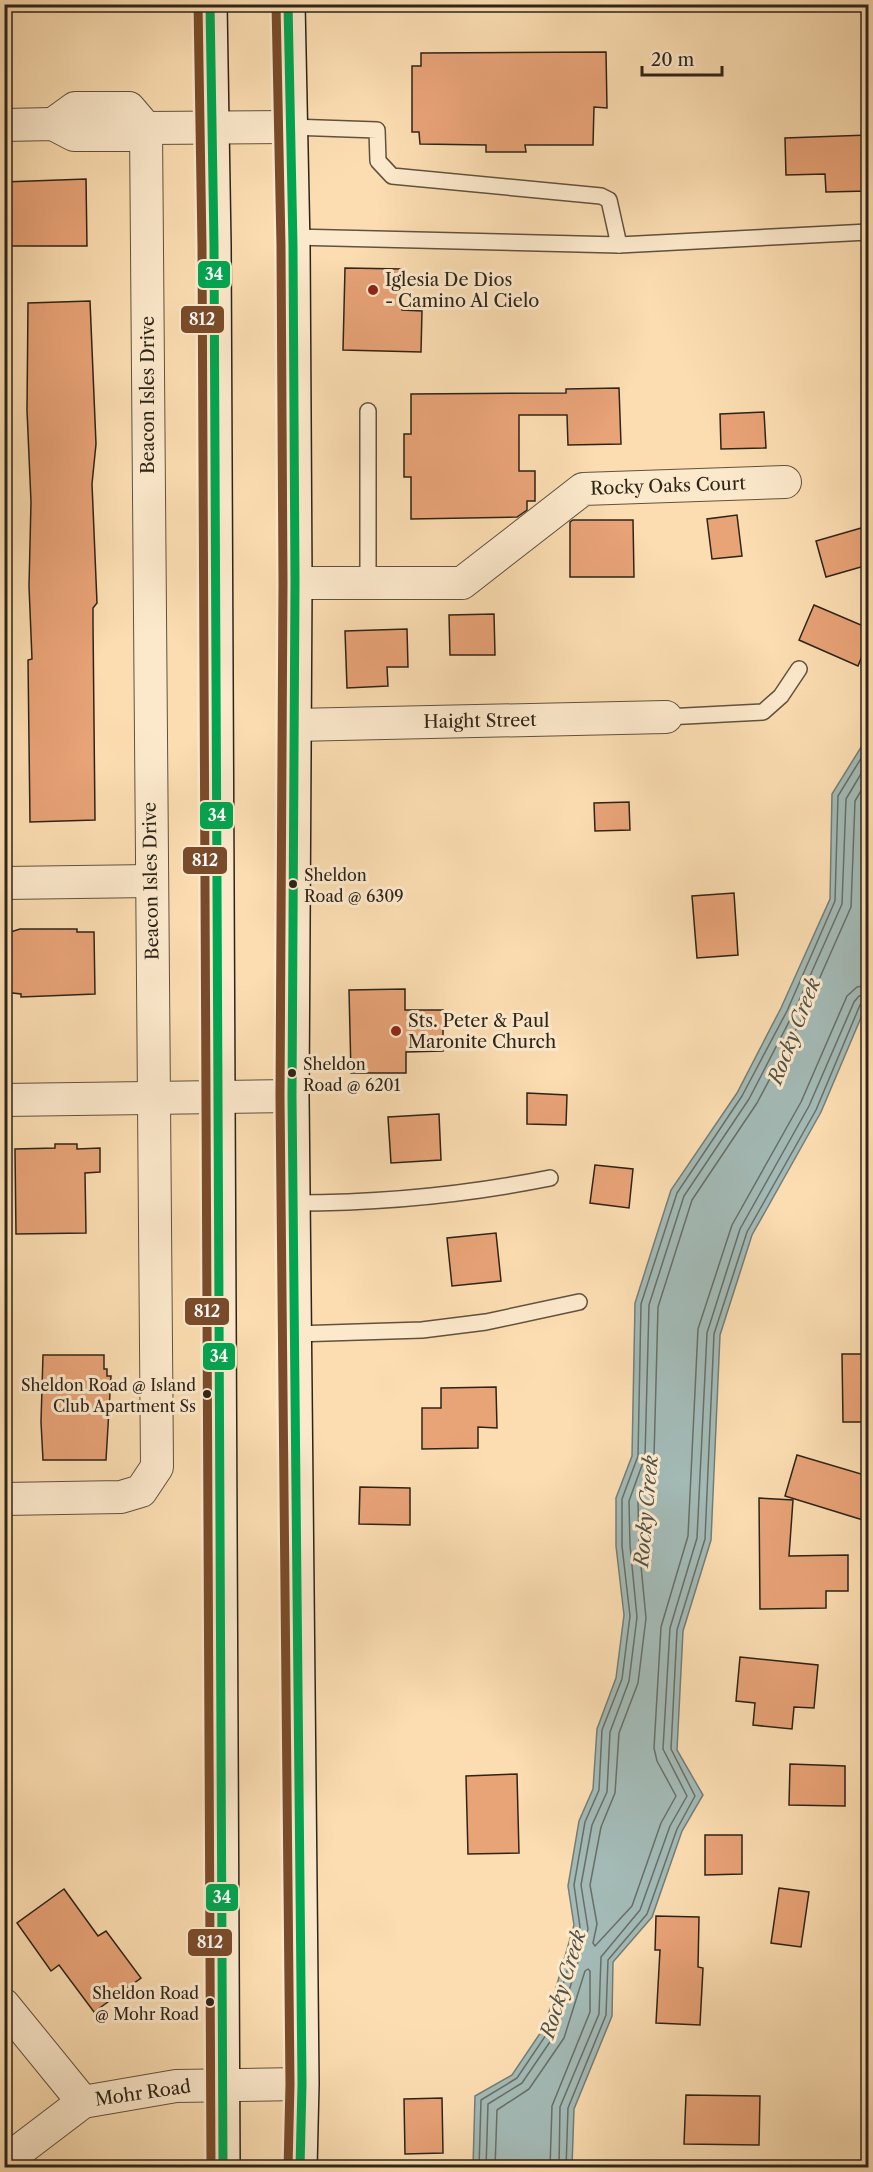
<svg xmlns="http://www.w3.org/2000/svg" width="873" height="2172" font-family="'Libre Caslon Text',serif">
<rect width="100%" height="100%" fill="#fbddb1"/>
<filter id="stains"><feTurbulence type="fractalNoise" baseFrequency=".00333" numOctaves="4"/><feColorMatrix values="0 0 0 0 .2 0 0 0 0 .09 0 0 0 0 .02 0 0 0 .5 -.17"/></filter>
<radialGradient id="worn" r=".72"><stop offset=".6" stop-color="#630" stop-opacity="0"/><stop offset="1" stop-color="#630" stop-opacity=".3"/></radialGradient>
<!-- water -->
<polygon fill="#a3bab6" stroke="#747e77" stroke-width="1.5" points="868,736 868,1001 821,1112 752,1235 720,1335 711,1540 683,1631 677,1750 703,1795 682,1831 652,1917 613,1962 612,2016 574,2109 572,2167 473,2167 475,2096 512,2075 545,2026 574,1925 568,1886 579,1821 593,1789 597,1729 616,1678 624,1615 616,1546 616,1498 632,1456 635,1303 671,1190 737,1093 781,1008 830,899 832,794"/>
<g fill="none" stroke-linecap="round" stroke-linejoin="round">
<!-- shore -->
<g stroke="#686f67" stroke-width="1.5">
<polyline points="868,779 855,801 851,907 802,1018 757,1103 692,1200 658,1307 654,1457 638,1502 639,1545 646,1618 638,1683 619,1733 615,1793 601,1827 590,1885 597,1924 593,1943 595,1946 632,1906 661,1823 676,1796 657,1761 654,1748 661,1627 688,1536 698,1329 732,1225 801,1102 847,996 857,987 868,985"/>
<polyline points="479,2168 481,2100 517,2078 550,2029 580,1927 574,1885 585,1822 599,1790 602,1730 622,1679 630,1616 622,1546 622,1499 638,1456 641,1304 677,1193 742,1096 787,1011 835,901 838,796 868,747"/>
<polyline points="486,2168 488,2104 522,2083 556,2033 588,1929 581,1885 592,1825 607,1792 610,1732 629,1681 637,1617 630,1545 629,1501 645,1457 649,1305 684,1196 749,1099 793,1014 842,904 846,799 868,762"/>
<polyline points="495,2168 497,2110 529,2089 564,2038 585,1971 588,1969 590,1971 590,2012 552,2106 550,2168"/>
<polyline points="559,2168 560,2107 599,2014 601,1957 640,1910 670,1826 687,1796 663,1749 670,1628 697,1538 707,1333 740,1229 809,1106 854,1002 859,996 868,994"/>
<polyline points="566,2168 568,2108 606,2015 608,1960 647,1914 677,1829 695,1796 671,1749 677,1630 705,1539 714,1334 747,1232 816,1110 860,1005 868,1001"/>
</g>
</g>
<!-- building -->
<g fill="#e8a377" stroke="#2e2418" stroke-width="1.5">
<polygon points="606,52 607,108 594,107 593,145 525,145 526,152 486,152 486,145 420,144 419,132 412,132 412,66 421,66 421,53"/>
<polygon points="868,135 868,191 826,192 825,174 786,175 785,138"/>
<polygon points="86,179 87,246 9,246 9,243 4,243 4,182"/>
<polygon points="345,268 403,269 402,310 422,311 421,352 343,350"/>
<polygon points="90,301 96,444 92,484 97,603 93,608 93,623 95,820 30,822 28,660 32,659 29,586 31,502 27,410 28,303"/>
<polygon points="619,388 621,444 568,445 567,415 519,415 519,471 535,471 535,501 527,501 527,510 517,517 411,519 411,477 404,477 404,434 411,434 411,394 566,393 566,389"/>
<polygon points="764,412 766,448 721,449 720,414"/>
<polygon points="737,515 742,556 712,559 707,519"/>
<polygon points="573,520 633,520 634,577 570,577 570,522"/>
<polygon points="868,526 868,565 826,577 816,541"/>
<polygon points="814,605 868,628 868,641 858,666 799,640"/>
<polygon points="494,614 495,655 450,655 449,615"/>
<polygon points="407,629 408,667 387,667 388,686 347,688 345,631"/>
<polygon points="629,802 630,830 595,831 594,803"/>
<polygon points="734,893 738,955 697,958 692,896"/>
<polygon points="20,929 77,929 77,932 94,932 95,994 21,997 21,994 4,992 4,934"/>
<polygon points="405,989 405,1010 443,1010 443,1051 406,1052 406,1073 351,1073 349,990"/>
<polygon points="527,1093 567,1095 566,1125 527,1124"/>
<polygon points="439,1114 441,1160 391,1163 388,1117"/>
<polygon points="55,1144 77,1144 77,1149 100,1148 100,1172 85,1173 86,1233 16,1234 15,1149 55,1148"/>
<polygon points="595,1165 633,1169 629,1208 590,1203"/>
<polygon points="496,1233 501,1281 452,1286 447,1238"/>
<polygon points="842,1354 868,1354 868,1422 843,1422"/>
<polygon points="43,1355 104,1355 104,1369 107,1369 107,1376 111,1376 106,1460 43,1460 41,1422"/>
<polygon points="496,1387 497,1428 478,1427 478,1448 422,1449 422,1408 441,1408 441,1388"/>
<polygon points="797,1455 868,1476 868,1500 863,1520 785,1496"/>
<polygon points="360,1487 410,1488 410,1525 359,1524"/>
<polygon points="759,1498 793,1500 789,1556 848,1555 848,1591 826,1591 826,1608 760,1609"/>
<polygon points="740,1657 818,1665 814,1708 794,1707 792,1729 753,1725 755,1703 736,1701"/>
<polygon points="790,1764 845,1766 845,1806 789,1805"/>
<polygon points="517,1774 519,1853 468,1854 466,1776"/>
<polygon points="705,1835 742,1835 742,1874 705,1875"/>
<polygon points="779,1888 809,1892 801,1947 771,1943"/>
<polygon points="64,1889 98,1936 106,1931 141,1978 94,2012 59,1965 51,1971 17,1923"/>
<polygon points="656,1916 699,1917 698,1967 703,1968 700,2025 656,2023 660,1950 655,1950"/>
<polygon points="686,2095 760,2096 759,2145 684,2144"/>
<polygon points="442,2098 443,2153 405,2154 404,2099"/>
</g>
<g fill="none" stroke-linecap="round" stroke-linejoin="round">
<!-- service casing -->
<g stroke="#61523e" stroke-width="18">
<g id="service">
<polyline points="291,127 377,130 378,161 392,176 601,196 609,200 619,245 293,237"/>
<polyline points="619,245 868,232"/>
<polyline points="368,583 368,411"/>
<polyline points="666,717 763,712 781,696 799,669"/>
<path d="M293,1203C380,1203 465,1195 550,1178"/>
<polyline points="295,1334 422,1330 486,1322 579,1302"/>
</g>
</g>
<!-- minor casing -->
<g stroke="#61523e" stroke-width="34">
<g id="minor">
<polyline points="53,124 75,108 129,108 146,128"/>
<polyline points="4,125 53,124 74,135 131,135 146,128 291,127"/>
<polyline points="295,583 462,583 583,489 785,482"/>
<polyline points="294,725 666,717"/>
<polyline points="4,883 151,881"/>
<polyline points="4,1100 292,1096"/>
<polyline points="4,1499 121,1497 141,1491 157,1467 146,128"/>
<polyline points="4,2005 83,2102"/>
<polyline points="4,2162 83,2102 176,2086 302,2084"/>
</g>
</g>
<!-- secondary casing -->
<g stroke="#2e2418" stroke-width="36">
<g id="secondary">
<polyline points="210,4 214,246 223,2168"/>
<polyline points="288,4 293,246 295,583 292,1096 302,2084 300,2168"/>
</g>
</g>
<!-- service -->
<use href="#service" stroke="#fce9cc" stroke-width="15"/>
<!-- minor -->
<use href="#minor" stroke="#fce9cc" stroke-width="32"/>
<!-- secondary -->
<use href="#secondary" stroke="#fce9cc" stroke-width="33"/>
<!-- bus-1 casing -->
<g stroke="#fce9cc" stroke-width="14">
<g id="bus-1">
<polyline points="210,4 214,246 223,2168"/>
<polyline points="288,4 293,246 295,583 292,1096 302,2084 300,2168"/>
</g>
</g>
<!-- bus-2 casing -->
<g stroke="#fce9cc" stroke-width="14">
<g id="bus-2">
<polyline points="198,4 202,246 211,2168"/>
<polyline points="276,4 281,246 283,583 280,1096 290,2084 288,2168"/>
</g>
</g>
<!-- bus-1 -->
<use href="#bus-1" stroke="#00a651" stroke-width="9"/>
<!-- bus-2 -->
<use href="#bus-2" stroke="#7a4b2a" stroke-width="9"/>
</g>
<!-- markers -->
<g fill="#8f2418" stroke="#fce9cc" stroke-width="2">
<circle cx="373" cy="290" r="6"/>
<circle cx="396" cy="1031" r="6"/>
</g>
<g fill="#2e2418" stroke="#fce9cc" stroke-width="2">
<circle cx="293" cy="884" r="5"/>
<circle cx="292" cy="1073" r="5"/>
<circle cx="207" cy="1394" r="5"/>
<circle cx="210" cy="2002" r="5"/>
</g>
<g text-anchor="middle" stroke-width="6" stroke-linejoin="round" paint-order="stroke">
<!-- bus labels -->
<g font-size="16" fill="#2e2418" stroke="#fce9cc" text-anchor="start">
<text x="304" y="881">Sheldon<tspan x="304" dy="21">Road @ 6309</tspan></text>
<text x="303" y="1070">Sheldon<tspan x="303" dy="21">Road @ 6201</tspan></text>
<text x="196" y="1391" text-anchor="end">Sheldon Road @ Island<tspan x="196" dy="21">Club Apartment Ss</tspan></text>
<text x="199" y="1999" text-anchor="end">Sheldon Road<tspan x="199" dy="21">@ Mohr Road</tspan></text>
</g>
<!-- poi labels -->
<g font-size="18" fill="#2e2418" stroke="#fce9cc" text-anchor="start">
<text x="385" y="286">Iglesia De Dios<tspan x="385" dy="21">- Camino Al Cielo</tspan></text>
<text x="408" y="1027">Sts. Peter &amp; Paul<tspan x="408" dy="21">Maronite Church</tspan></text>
</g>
<!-- street labels -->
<g font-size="18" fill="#2e2418" stroke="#fce9cc">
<text transform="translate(148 395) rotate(-90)" y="6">Beacon Isles Drive</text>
<text transform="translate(668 486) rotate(-2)" y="6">Rocky Oaks Court</text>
<text transform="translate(480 721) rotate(-1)" y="6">Haight Street</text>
<text transform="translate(151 881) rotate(-91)" y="6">Beacon Isles Drive</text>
<text transform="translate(143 2093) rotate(-8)" y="6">Mohr Road</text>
</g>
<!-- water labels -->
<g font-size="20" font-style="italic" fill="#515147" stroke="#fce9cc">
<text transform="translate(794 1031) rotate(-69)" y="7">Rocky Creek</text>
<text transform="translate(646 1511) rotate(-85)" y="7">Rocky Creek</text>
<text transform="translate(563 1984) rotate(-73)" y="7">Rocky Creek</text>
</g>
</g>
<g stroke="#fce9cc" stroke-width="2">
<rect x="197" y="260" width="34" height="29" rx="6" fill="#00a651"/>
<rect x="180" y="305" width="45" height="29" rx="6" fill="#7a4b2a"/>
<rect x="199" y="801" width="35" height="29" rx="6" fill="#00a651"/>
<rect x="182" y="846" width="46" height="29" rx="6" fill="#7a4b2a"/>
<rect x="184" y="1297" width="46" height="29" rx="6" fill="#7a4b2a"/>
<rect x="202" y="1342" width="34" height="29" rx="6" fill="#00a651"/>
<rect x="205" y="1883" width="34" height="29" rx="6" fill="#00a651"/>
<rect x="187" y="1928" width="46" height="29" rx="6" fill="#7a4b2a"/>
</g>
<g font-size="16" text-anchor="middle" font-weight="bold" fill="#fff">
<text x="214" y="280">34</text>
<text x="202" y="325">812</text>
<text x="217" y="821">34</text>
<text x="205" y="866">812</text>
<text x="207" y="1317">812</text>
<text x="219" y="1362">34</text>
<text x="222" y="1903">34</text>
<text x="210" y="1948">812</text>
</g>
<!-- margin -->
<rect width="873" height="2172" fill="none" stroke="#fbddb1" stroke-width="24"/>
<rect x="6" y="6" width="861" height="2160" fill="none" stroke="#2e2418" stroke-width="3"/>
<rect x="12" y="12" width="849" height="2148" fill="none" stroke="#2e2418" stroke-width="1.5"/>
<!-- scale -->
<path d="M642 66v9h80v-9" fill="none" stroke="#2e2418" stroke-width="3"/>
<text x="651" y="66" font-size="18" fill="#2e2418" stroke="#fce9cc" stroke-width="4.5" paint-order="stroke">20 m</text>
<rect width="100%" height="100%" filter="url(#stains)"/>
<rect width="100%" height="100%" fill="url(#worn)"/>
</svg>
